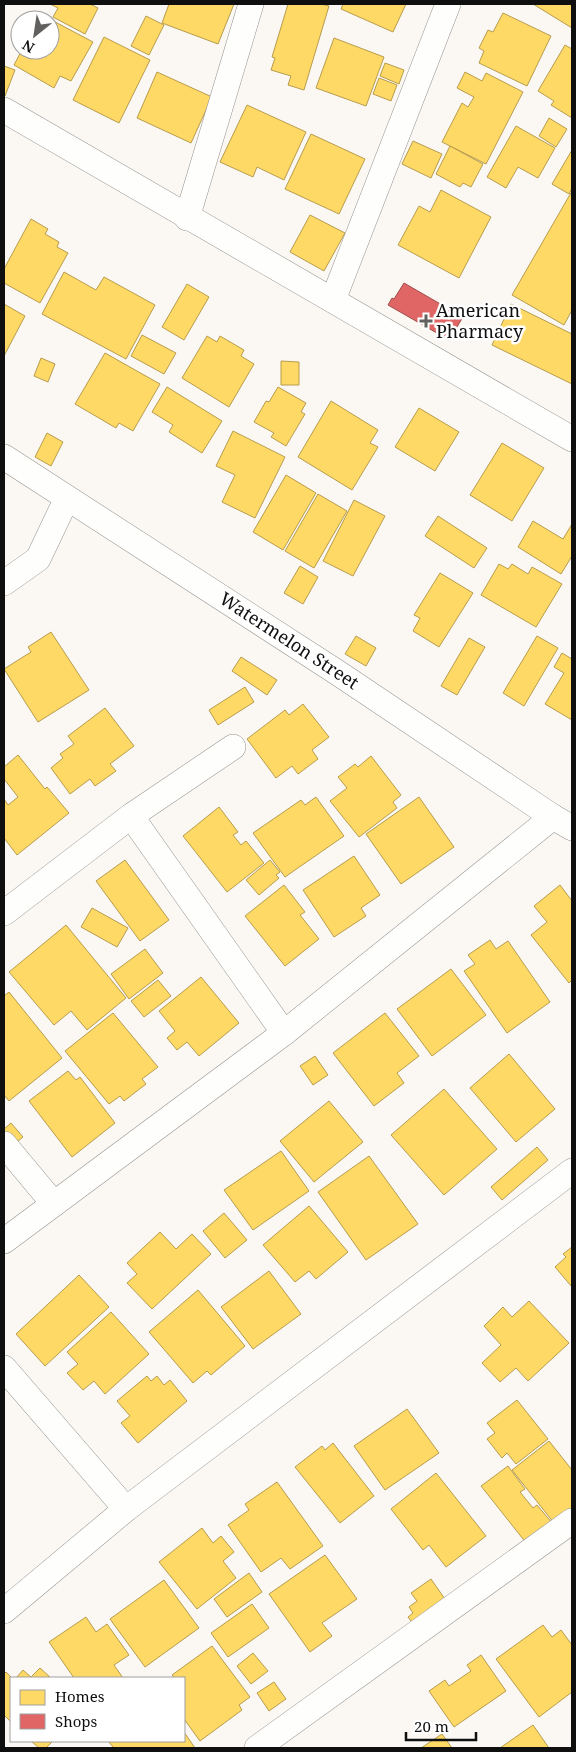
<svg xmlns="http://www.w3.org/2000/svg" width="576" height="1752" font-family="'Noto Serif',serif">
<rect width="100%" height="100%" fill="#fbf8f4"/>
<!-- homes -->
<g fill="#ffd966" stroke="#b79c4c">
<polygon points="50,4 90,4 98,8 85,34 53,17 58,8"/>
<polygon points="169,4 234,4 218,44 162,23"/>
<polygon points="288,4 321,4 329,6 304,90 288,85 291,76 271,70 275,58 272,57"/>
<polygon points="343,4 406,4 393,32 341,9"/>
<polygon points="533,4 572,4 572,28"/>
<polygon points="503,13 551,36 527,86 479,63 484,51 479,48 488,30 493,32"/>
<polygon points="42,15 93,42 71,81 60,76 54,88 14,65 22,50 50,50 50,20 39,20"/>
<polygon points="146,16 164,25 149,55 131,46"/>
<polygon points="104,37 150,60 119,123 73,100"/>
<polygon points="334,38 384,57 366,106 316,88"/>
<polygon points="565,45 572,49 572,118 551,105 554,101 538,91"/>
<polygon points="385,63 404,70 399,84 380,76"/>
<polygon points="4,66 15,70 5,96 4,96"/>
<polygon points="157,72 212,97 191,143 137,118"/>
<polygon points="465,72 482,81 486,73 523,92 486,164 442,142 462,103 468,107 474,97 457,88"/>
<polygon points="379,78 397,85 391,101 373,94"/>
<polygon points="247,105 306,132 284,180 257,167 253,177 220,162"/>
<polygon points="549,118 567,129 556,147 539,136"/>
<polygon points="516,126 555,148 538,178 518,167 506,188 487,177"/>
<polygon points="311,134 365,159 339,214 285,189"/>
<polygon points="413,141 442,154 431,178 402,164"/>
<polygon points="450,146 483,164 471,187 463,183 460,187 436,174"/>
<polygon points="572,150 572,188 569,194 552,184"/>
<polygon points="441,190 491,217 459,278 398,245 419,206 430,212"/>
<polygon points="572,191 572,310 564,325 512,295"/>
<polygon points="310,215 345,233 324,271 290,252"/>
<polygon points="31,219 48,229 45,234 59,242 57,247 68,253 40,303 4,283 4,269"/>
<polygon points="64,272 96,290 104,277 155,305 126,359 42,314"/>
<polygon points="187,284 209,297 184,340 162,327"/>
<polygon points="4,304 25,316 4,356"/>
<polygon points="511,304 572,334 572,384 492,345"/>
<polygon points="142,335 176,353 164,374 131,356"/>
<polygon points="207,336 217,342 220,336 244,350 241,356 254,364 229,407 182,378"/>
<polygon points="105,353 160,384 133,431 119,423 116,428 75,404"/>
<polygon points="41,358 55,364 48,382 34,376"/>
<polygon points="281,361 299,362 299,385 281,385"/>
<polygon points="167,387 222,421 202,453 169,432 173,425 152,412"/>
<polygon points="278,387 306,403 301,412 305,414 286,446 271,437 274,433 254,422 266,401 269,402"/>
<polygon points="331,401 378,430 370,443 378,447 352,490 298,457"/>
<polygon points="419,408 459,432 435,471 395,447"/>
<polygon points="233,431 285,457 255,518 222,502 235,475 216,466"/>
<polygon points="47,433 63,442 51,466 35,457"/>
<polygon points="502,443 544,468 512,521 470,495"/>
<polygon points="286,475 316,493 283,550 253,532"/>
<polygon points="318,494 347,511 314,568 285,551"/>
<polygon points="354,500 385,516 353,576 323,561"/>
<polygon points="438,516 487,548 474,568 425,536"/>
<polygon points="533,521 563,539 572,524 572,556 561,574 518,547"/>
<polygon points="499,564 508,569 512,564 528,574 532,567 562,584 536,627 481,595"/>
<polygon points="300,566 318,577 303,604 284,593"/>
<polygon points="440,573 473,593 439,647 413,631 420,618 414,615"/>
<polygon points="51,632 89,690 38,722 4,669 31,652 28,647"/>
<polygon points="356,636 376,648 366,666 345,654"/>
<polygon points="537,636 558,648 524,706 503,693"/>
<polygon points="469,638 485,647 457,695 441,686"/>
<polygon points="562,653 572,659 572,720 545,704 564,673 554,667"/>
<polygon points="241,657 277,680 267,695 232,671"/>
<polygon points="245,687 254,702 218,725 209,710"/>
<polygon points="303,704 329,737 312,750 318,759 298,774 292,766 276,778 247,739 285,710 289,715"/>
<polygon points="105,708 134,746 110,764 116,771 95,786 90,779 70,794 51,768 63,758 60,754 74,744 68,736"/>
<polygon points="18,755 45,789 47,787 69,813 17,855 4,838 4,799 8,805 18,797 4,779 4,767"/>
<polygon points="371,756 401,795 393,802 397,808 359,837 330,801 347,788 338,777 355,764 358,767"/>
<polygon points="316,797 344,836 285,877 253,833 301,800 305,805"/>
<polygon points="419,797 454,847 401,884 366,834"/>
<polygon points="219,807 238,832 233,835 241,845 246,841 264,863 227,892 183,836"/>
<polygon points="354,856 380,895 361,908 366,916 334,937 303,890"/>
<polygon points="125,860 169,920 140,941 96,881"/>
<polygon points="270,860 280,872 276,875 279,878 259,895 246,880"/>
<polygon points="284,885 305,912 300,915 319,939 285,966 245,916"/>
<polygon points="560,885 572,901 572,980 569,983 531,935 547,922 534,906"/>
<polygon points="92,908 128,928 117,947 81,927"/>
<polygon points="66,925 126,998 87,1030 71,1011 54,1025 9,972"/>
<polygon points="490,940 496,949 508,941 550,1002 507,1033 464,971 475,964 468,955"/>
<polygon points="145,949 163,973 129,999 111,974"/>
<polygon points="451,969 486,1015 432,1056 397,1009"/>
<polygon points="201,977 239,1023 199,1056 187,1042 177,1050 167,1038 175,1031 159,1011"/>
<polygon points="158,980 171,996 144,1017 131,1001"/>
<polygon points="9,992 62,1058 9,1101 4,1095 4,996"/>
<polygon points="113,1013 158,1067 142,1079 146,1084 124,1101 120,1096 109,1104 65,1051"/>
<polygon points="385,1013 419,1056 397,1073 404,1083 374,1106 333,1053"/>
<polygon points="509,1054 555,1109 516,1142 470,1088"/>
<polygon points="315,1056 328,1075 313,1085 300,1066"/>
<polygon points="68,1071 76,1080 80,1077 115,1123 72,1157 29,1101"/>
<polygon points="444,1089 497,1149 444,1195 391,1135"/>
<polygon points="329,1101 363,1142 314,1182 280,1141"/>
<polygon points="11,1123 23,1137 11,1147 4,1138 4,1129"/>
<polygon points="537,1147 548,1160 502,1200 491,1187"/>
<polygon points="281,1151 309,1191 253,1230 224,1190"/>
<polygon points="369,1156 418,1224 366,1260 318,1192"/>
<polygon points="309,1206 348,1252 316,1279 309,1271 295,1282 263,1245"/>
<polygon points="224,1213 247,1240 225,1258 203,1231"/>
<polygon points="160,1232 176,1249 192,1234 211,1254 152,1309 127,1283 137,1274 127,1263"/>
<polygon points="572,1247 572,1287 555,1267 566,1257 563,1254"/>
<polygon points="269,1271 301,1314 253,1349 221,1307"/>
<polygon points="79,1275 109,1307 45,1366 16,1334"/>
<polygon points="198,1290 245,1346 211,1375 207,1371 193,1383 149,1332"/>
<polygon points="529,1301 569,1343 528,1381 516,1368 500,1382 482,1363 501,1345 484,1326 503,1307 512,1317"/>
<polygon points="111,1312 149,1354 105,1394 94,1381 83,1390 67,1373 78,1364 67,1352"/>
<polygon points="147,1376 151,1381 157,1376 164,1385 170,1380 187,1401 138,1443 121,1423 130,1416 117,1401"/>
<polygon points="517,1400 548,1439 516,1464 507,1453 502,1458 487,1439 495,1433 487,1423"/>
<polygon points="407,1409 439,1453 385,1490 354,1446"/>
<polygon points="549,1441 572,1470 572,1509 554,1523 512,1470"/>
<polygon points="333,1443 374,1496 340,1523 295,1467 322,1446 325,1450"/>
<polygon points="508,1466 525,1489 520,1492 533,1508 537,1505 553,1524 527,1544 481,1486"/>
<polygon points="436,1473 486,1536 446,1567 429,1545 423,1550 391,1509"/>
<polygon points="277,1482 323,1546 290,1569 281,1558 261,1572 228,1525 249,1510 245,1504"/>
<polygon points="202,1528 213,1543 221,1536 234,1552 223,1561 236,1578 197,1609 159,1562"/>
<polygon points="325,1555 357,1599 322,1623 332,1636 310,1652 269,1594"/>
<polygon points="249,1573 262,1592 227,1617 214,1599"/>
<polygon points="431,1579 447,1602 414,1625 408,1617 413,1613 409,1607 417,1601 411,1593"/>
<polygon points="164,1580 199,1628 145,1667 110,1619"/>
<polygon points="252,1604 269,1628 228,1657 211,1633"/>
<polygon points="86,1617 96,1632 107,1624 129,1655 114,1665 123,1678 74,1678 49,1642"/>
<polygon points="543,1625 552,1637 561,1630 572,1645 572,1692 539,1717 496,1659"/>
<polygon points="212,1646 250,1697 239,1705 242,1710 200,1741 184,1719 184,1678 175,1678 172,1675"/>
<polygon points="253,1653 268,1671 251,1684 237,1666"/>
<polygon points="481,1655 506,1691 454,1727 429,1691 445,1680 449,1686 471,1671 467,1665"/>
<polygon points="40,1668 51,1678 16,1678 23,1670 31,1677"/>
<polygon points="6,1672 12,1678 11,1722 4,1715 4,1674"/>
<polygon points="274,1682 286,1699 269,1711 257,1693"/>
<polygon points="533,1725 549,1748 500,1748"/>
<polygon points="184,1732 195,1748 114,1748 108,1741 184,1741"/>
<polygon points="442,1734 452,1748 421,1748"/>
<polygon points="31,1741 53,1741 46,1748 39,1748"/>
</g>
<!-- shops -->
<polygon fill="#e06666" stroke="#a14c4c" points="404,283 463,317 449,340 388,305 392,298 394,299"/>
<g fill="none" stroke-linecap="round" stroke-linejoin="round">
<!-- minor casing -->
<g stroke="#959492" stroke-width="26">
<g id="minor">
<polyline points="4,110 572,439"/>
<polyline points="187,218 251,4"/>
<polyline points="333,300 448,4"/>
<polyline points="4,457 338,673 553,817 572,828"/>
<polyline points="4,583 38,559 67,498"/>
<polyline points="131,816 284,1033"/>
<polyline points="4,913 131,816 233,747"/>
<polyline points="4,1144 54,1204"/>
<polyline points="4,1241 284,1033 553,817"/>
<polyline points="4,1368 126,1509"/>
<polyline points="4,1611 126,1509 572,1171"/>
<polyline points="257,1748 572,1521"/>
</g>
</g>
<!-- minor -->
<use href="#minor" stroke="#fefefd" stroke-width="25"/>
</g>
<!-- markers -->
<path fill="#62615f" stroke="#fff" stroke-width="2" d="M423.5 313.5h5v5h5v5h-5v5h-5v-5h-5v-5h5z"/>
<g text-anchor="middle" stroke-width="5" stroke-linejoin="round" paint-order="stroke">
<!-- poi labels -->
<g font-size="18" fill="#0f0f0f" stroke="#fff" text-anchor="start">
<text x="436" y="317">American<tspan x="436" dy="21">Pharmacy</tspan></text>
</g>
<!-- street labels -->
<g font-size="18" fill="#0f0f0f" stroke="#fff">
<text transform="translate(289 641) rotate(33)" y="6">Watermelon Street</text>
</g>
</g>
<!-- border -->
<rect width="576" height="1752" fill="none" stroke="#0f0f0f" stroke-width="10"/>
<!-- legend -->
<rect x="10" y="1677" width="175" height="65" fill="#ffffff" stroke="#9f9f9f"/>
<rect x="20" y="1690" width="25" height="15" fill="#ffd966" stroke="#9f9f9f"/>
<text x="55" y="1702" font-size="15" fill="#0f0f0f">Homes</text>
<rect x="20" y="1714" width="25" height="15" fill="#e06666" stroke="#9f9f9f"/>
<text x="55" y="1727" font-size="15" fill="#0f0f0f">Shops</text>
<!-- north arrow -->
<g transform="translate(35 35) rotate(210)"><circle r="24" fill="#ffffff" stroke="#9f9f9f"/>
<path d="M0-4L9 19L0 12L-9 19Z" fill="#62615f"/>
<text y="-8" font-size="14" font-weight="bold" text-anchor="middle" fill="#0f0f0f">N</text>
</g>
<!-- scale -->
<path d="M406 1732v8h70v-8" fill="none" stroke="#0f0f0f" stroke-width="2.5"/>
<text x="414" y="1732" font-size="15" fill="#0f0f0f" stroke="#ffffff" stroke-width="4" paint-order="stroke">20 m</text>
</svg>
